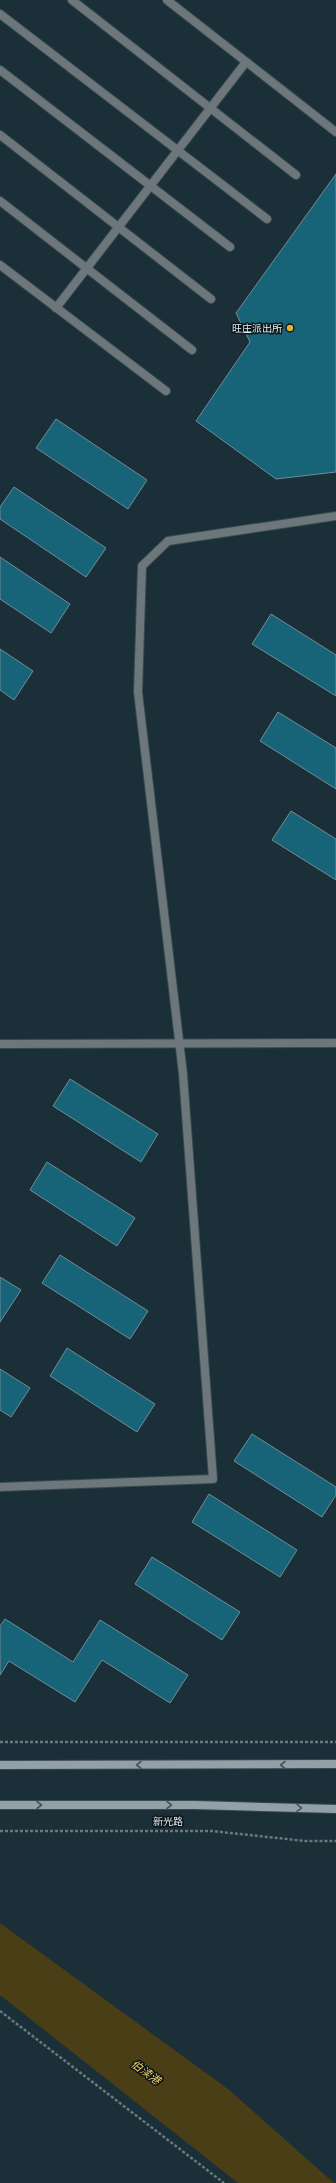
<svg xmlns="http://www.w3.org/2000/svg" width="336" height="2183" font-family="'Crimson Pro','Noto Sans SC',serif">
<rect width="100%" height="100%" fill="#1a2f37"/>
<!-- water -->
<polygon fill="#4a3e17" points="0,1923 228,2089 334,2183 238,2183 0,1995"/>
<!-- building -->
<g fill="#176378" stroke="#748c95">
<polygon points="336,174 336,472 276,479 196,421 250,342 236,313"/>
<polygon points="56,419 147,480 128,509 36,448"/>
<polygon points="14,487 106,548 86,577 0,519 0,507"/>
<polygon points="0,557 70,604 51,633 0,599"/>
<polygon points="271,614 336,655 336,696 252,644"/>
<polygon points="0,649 33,671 14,700 0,690"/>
<polygon points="278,712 336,748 336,789 260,741"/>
<polygon points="291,811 336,839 336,880 272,840"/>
<polygon points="70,1079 158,1134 141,1162 53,1106"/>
<polygon points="47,1162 135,1218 117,1246 30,1190"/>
<polygon points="60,1255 148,1311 130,1339 42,1283"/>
<polygon points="0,1277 21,1290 0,1322"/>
<polygon points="67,1348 155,1404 137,1432 50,1376"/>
<polygon points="0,1369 30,1388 11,1417 0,1410"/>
<polygon points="252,1434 336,1487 336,1495 322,1517 234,1461"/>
<polygon points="209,1494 297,1550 280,1577 192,1522"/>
<polygon points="152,1557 240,1612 222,1640 135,1584"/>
<polygon points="5,1619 73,1662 100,1620 188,1675 170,1703 102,1660 75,1702 9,1661 0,1675 0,1626"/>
</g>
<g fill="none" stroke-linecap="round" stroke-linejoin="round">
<!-- service casing -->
<g stroke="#364a51" stroke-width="10">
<g id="service">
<polyline points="72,0 296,175"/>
<polyline points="167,0 336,132"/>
<polyline points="0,14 267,219"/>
<polyline points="0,70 230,247"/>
<polyline points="0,135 211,299"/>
<polyline points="0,201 192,350"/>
<polyline points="0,265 166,391"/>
<polyline points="56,308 246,62"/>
</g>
</g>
<!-- minor casing -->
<g stroke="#364a51" stroke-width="10">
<g id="minor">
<polyline points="0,1044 336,1043"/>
<polyline points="0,1487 213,1479 183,1074 138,692 142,566 168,541 336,516"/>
</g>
</g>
<!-- secondary casing -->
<g stroke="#364a51" stroke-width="10">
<g id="secondary">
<polyline points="0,1765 336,1764"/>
<polyline points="0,1805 195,1805 336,1809"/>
</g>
</g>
<!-- path -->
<g stroke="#687a80" stroke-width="2.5" stroke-dasharray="3 2" stroke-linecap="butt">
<polyline points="0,1742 336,1742"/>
<polyline points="0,1831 212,1831 305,1841 336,1841"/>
<polyline points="0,2011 224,2183"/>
</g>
<!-- service -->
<use href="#service" stroke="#6d777b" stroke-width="8"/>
<!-- minor -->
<use href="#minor" stroke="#6d777b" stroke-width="8"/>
<!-- secondary -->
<use href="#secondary" stroke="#91a1a7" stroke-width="8"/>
</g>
<!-- one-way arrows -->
<defs><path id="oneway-chevron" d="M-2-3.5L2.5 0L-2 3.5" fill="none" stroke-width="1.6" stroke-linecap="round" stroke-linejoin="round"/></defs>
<g stroke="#485559">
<use href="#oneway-chevron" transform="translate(139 1765) rotate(180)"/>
<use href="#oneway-chevron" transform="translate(283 1765) rotate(180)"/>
<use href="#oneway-chevron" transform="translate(39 1805)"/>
<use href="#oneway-chevron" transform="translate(169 1805)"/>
<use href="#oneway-chevron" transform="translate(299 1808) rotate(2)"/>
</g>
<!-- markers -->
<circle fill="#d9b334" stroke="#0d1619" stroke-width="1.5" cx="290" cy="328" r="4"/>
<g text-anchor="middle" stroke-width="3" stroke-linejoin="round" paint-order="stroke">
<!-- poi labels -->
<g font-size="10" fill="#e0edf2" stroke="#0d1619" text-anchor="end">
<text x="282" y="332">旺庄派出所</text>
</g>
<!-- street labels -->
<g font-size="10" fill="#e0edf2" stroke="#0d1619">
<text x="168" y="1825">新光路</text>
</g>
<!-- water labels -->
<g font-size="11" font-style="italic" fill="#f3d16b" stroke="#0d1619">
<text transform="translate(146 2072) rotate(36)" y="4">伯渎港</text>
</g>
</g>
</svg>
